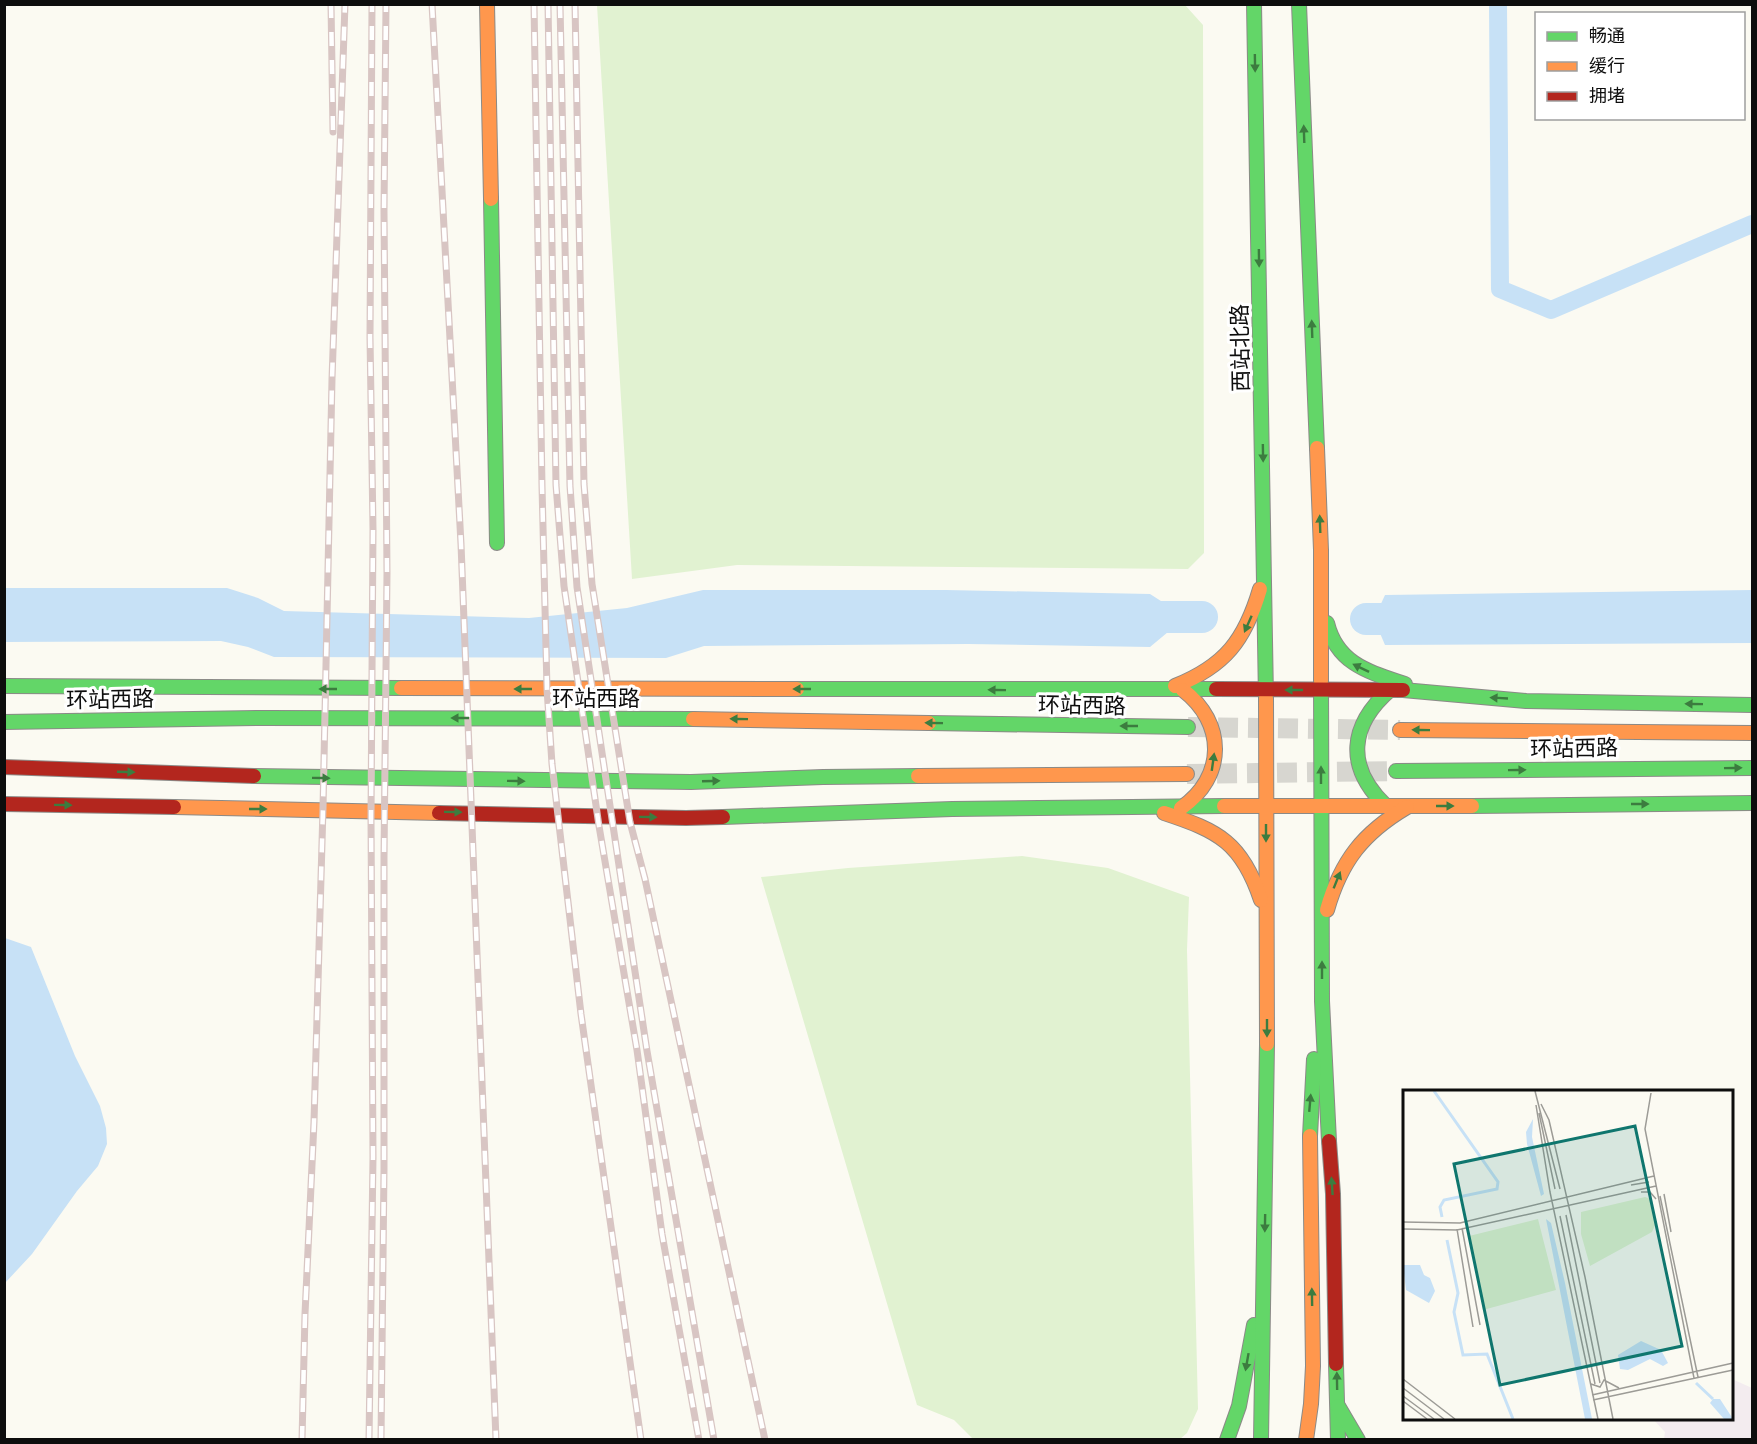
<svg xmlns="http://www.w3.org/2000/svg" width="1757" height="1444" font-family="'Zilla Slab','Noto Sans SC',serif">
<rect width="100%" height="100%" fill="#fbfaf2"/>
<!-- industrial -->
<polygon fill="#f3ecef" points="1732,1379 1752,1388 1752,1439 1664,1439 1665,1432 1653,1419 1732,1418"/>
<!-- green -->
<g fill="#e1f2d1">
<polygon points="597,5 1185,5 1203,25 1204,553 1188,569 737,565 632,579"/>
<polygon points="1022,856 1108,868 1189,897 1187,950 1198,1409 1187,1433 1180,1439 973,1439 954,1420 917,1405 761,877 848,868"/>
</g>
<!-- water -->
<g fill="#c7e1f6">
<polygon points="5,588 227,588 258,598 284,611 529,618 627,608 703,590 946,590 1150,594 1186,617 1150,647 968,644 704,646 666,658 274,657 248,647 221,641 5,642"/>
<polygon points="1752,590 1752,643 1385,645 1374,619 1385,595"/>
<polygon points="5,938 31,947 75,1056 100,1106 106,1128 107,1144 98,1166 77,1191 32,1254 5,1283"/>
</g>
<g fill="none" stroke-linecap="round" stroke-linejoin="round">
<!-- canal -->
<polyline stroke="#c7e1f6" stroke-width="18" points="1498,4 1500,289 1551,310 1752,224"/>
<!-- river -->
<g stroke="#c7e1f6" stroke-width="32">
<polyline points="1144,617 1202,617"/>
<polyline points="1366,619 1416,619"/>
</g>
<!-- secondary-tunnel -->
<g stroke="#d7d6d0" stroke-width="20" stroke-dasharray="20 10" stroke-linecap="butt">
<polyline points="1188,727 1400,730"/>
<polyline points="1187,774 1396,771"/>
</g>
<!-- fast casing -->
<g stroke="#8b8a87" stroke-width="16">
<g id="fast">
<polyline points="1254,4 1266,698"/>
<polyline points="1299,4 1317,448"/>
<polyline points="491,199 497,543"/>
<path d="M1327,623C1337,664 1369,672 1405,684"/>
<polyline points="1321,681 1322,1001 1329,1141"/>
<polyline points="4,686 401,688"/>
<polyline points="797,689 1216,689"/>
<polyline points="1403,690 1526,701 1752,705"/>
<polyline points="4,722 262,718 693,719"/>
<polyline points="929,723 1188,727"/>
<polyline points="1396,771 1752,768"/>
<polyline points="254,776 691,782 823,777 918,776"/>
<path d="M1386,806C1345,767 1349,725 1391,689"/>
<polyline points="1472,806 1752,803"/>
<polyline points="723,817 952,809 1224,806"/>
<polyline points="1310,1136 1314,1059"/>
<polyline points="1336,1364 1338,1440"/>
<polyline points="1338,1406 1358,1440"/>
<polyline points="1227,1440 1239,1406 1254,1325"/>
<polyline points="1261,1440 1267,1044"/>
</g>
</g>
<!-- slow casing -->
<g stroke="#8b8a87" stroke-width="16">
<g id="slow">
<polyline points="487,4 491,199"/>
<polyline points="1317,448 1321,550 1321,681"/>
<path d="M1175,686C1225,666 1245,640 1260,589"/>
<polyline points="401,688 797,689"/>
<polyline points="1266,698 1267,1044"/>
<polyline points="693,719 929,723"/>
<polyline points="1400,730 1752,733"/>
<polyline points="918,776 1187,774"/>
<polyline points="1224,806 1472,806"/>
<polyline points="174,807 439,813"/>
<path d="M1181,808C1226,777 1226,723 1183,690"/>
<path d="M1164,813C1219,831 1242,843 1261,900"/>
<path d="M1327,910C1341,861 1363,833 1407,807"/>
<polyline points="1306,1440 1311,1404 1313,1366 1310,1136"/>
</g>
</g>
<!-- jam casing -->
<g stroke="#8b8a87" stroke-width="16">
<g id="jam">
<polyline points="1216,689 1403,690"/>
<polyline points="4,767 254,776"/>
<polyline points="4,804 174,807"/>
<polyline points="439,813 686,818 723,817"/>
<polyline points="1329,1141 1333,1194 1336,1364"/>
</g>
</g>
<!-- fast -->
<use href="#fast" stroke="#63d668" stroke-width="14"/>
<!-- slow -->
<use href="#slow" stroke="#ff974d" stroke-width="14"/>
<!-- jam -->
<use href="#jam" stroke="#b3261e" stroke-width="14"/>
<!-- rail casing -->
<g stroke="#d8c5c3" stroke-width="7">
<g id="rail">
<polyline points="331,4 333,132"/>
<polyline points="432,4 461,544 496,1440"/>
<polyline points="534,4 542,486 547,689 552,764 581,1014 641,1440"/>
<polyline points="548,4 556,485 564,586 599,826 637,1050 662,1234 699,1440"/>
<polyline points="560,4 570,486 577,587 647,1051 714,1440"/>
<polyline points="575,4 584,484 592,584 630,822 645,879 765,1440"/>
<polyline points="302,1440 305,1314 314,1122 323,808 332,379 345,4"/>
<polyline points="369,1440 373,1157 371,818 373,529 370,337 372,4"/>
<polyline points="381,1440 384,1169 384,858 387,573 384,211 386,4"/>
</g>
</g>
<!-- rail -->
<use href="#rail" stroke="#fff" stroke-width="4.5" stroke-dasharray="14" stroke-linecap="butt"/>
</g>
<!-- one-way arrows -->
<defs><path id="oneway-solid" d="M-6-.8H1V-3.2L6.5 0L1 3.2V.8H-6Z" transform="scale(1.5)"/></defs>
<g fill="#3c7c3f">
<use href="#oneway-solid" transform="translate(1255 63) rotate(89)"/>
<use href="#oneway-solid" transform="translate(1304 134) rotate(-92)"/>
<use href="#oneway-solid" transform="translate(1259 258) rotate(89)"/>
<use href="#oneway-solid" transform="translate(1312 329) rotate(-92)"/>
<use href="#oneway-solid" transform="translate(1263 453) rotate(89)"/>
<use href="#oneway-solid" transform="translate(1320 524) rotate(-92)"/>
<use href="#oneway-solid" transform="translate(1248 624) rotate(114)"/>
<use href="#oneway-solid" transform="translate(1361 668) rotate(-154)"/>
<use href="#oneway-solid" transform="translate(328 689) rotate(180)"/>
<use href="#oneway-solid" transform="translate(523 689) rotate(180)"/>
<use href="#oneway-solid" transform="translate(802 689) rotate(-180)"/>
<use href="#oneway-solid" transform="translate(997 690) rotate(-179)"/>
<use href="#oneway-solid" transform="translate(1294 690) rotate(180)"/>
<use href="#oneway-solid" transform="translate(1499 698) rotate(-177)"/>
<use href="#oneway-solid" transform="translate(1694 704) rotate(-179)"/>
<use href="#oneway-solid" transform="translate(460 718) rotate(-180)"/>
<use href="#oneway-solid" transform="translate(739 719) rotate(-179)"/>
<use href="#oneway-solid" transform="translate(934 723) rotate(-179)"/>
<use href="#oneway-solid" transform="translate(1129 726) rotate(-180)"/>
<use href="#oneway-solid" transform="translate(1421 730) rotate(-179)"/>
<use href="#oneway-solid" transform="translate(1213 762) rotate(-82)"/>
<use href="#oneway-solid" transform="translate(1733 768) rotate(-1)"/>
<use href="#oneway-solid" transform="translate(1517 770) rotate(-1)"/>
<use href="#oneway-solid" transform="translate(126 772) rotate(2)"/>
<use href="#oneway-solid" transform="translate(1321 775) rotate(-90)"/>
<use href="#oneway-solid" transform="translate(321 778) rotate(1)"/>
<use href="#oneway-solid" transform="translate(516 781) rotate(1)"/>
<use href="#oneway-solid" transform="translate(711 781) rotate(-2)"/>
<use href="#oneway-solid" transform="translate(1640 804)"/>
<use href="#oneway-solid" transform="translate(63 805) rotate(1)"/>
<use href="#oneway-solid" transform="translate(1445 806)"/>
<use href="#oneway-solid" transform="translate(258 809)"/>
<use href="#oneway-solid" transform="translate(453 812) rotate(1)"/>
<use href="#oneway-solid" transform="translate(648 817) rotate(1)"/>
<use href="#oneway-solid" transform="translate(1266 833) rotate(90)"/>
<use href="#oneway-solid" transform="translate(1337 880) rotate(-68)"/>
<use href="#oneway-solid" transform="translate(1322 970) rotate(-90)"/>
<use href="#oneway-solid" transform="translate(1267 1028) rotate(90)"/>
<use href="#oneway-solid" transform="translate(1310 1103) rotate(-85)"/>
<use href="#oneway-solid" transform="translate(1332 1186) rotate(-94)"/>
<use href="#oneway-solid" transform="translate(1265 1223) rotate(91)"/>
<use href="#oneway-solid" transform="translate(1312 1297) rotate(-91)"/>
<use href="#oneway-solid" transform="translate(1247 1362) rotate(100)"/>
<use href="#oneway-solid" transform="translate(1337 1381) rotate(-91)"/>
</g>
<g text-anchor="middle" stroke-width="6" stroke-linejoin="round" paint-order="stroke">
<!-- street labels -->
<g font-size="22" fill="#0d0d0d" stroke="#fff">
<text transform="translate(1240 348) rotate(-91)" y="8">西站北路</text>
<text x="596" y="706">环站西路</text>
<text transform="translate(110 699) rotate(-1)" y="8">环站西路</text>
<text transform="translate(1082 705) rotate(1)" y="8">环站西路</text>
<text transform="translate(1574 748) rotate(-1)" y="8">环站西路</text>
</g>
</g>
<!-- overview -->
<g transform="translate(1403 1090)">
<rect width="330" height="330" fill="#fbfaf2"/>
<path d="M242,107L248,109L253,133L249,142L187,176L178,144V122ZM135,129L153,200L80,220L66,146Z" fill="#e1f2d1"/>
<path d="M130,29L129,47L141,104L138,106L124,54L123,42ZM143,129L148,133L162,193L189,329H182ZM0,175H17L21,185L27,188L32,201L26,213L3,200ZM238,251L258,260L265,273L260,276L247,269L225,280L217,279L215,265ZM310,309H317L330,329H321L307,313Z" fill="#c7e1f6"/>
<path fill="none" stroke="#c7e1f6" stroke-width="3" d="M31,1L95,92L94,99L41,110L37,117L39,127M44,150L55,203L51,222L60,265L84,264L110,329M293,293L310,309"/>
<path fill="none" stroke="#9c9b96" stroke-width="1.5" d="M132,1L157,99M248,3L242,39L291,288M138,14L146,30L182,187L210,329M133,15L147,102L195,329M136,23L152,99M228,95L246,92M238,102H247L253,109M261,104L268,142M257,106L295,287M163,125L197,293M157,126L192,294M0,132L57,133L251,86M59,138L77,235M0,139L54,140L253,96M54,139L70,237M0,289L52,329M188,294L197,297L201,290L216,298M0,298L41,329M189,305L330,273M0,306L31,329M190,310L330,280M0,311L24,329"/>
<path fill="#0f766e" fill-opacity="0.15" stroke="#0f766e" stroke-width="3" d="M232,36L279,256L97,295L51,74Z"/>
<rect width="330" height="330" fill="none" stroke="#0d0d0d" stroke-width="3"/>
</g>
<!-- border -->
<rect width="1757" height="1444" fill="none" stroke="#0d0d0d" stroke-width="12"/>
<!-- legend -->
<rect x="1535" y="12" width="210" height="108" fill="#ffffff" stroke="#9e9e9e" stroke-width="1.5"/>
<rect x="1547" y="32" width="30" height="9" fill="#63d668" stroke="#9e9e9e" stroke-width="1.5"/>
<text x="1589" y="42" font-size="18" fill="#0d0d0d">畅通</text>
<rect x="1547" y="62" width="30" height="9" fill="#ff974d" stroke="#9e9e9e" stroke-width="1.5"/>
<text x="1589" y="72" font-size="18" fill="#0d0d0d">缓行</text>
<rect x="1547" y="92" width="30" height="9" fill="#b3261e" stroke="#9e9e9e" stroke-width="1.5"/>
<text x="1589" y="102" font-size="18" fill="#0d0d0d">拥堵</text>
</svg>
